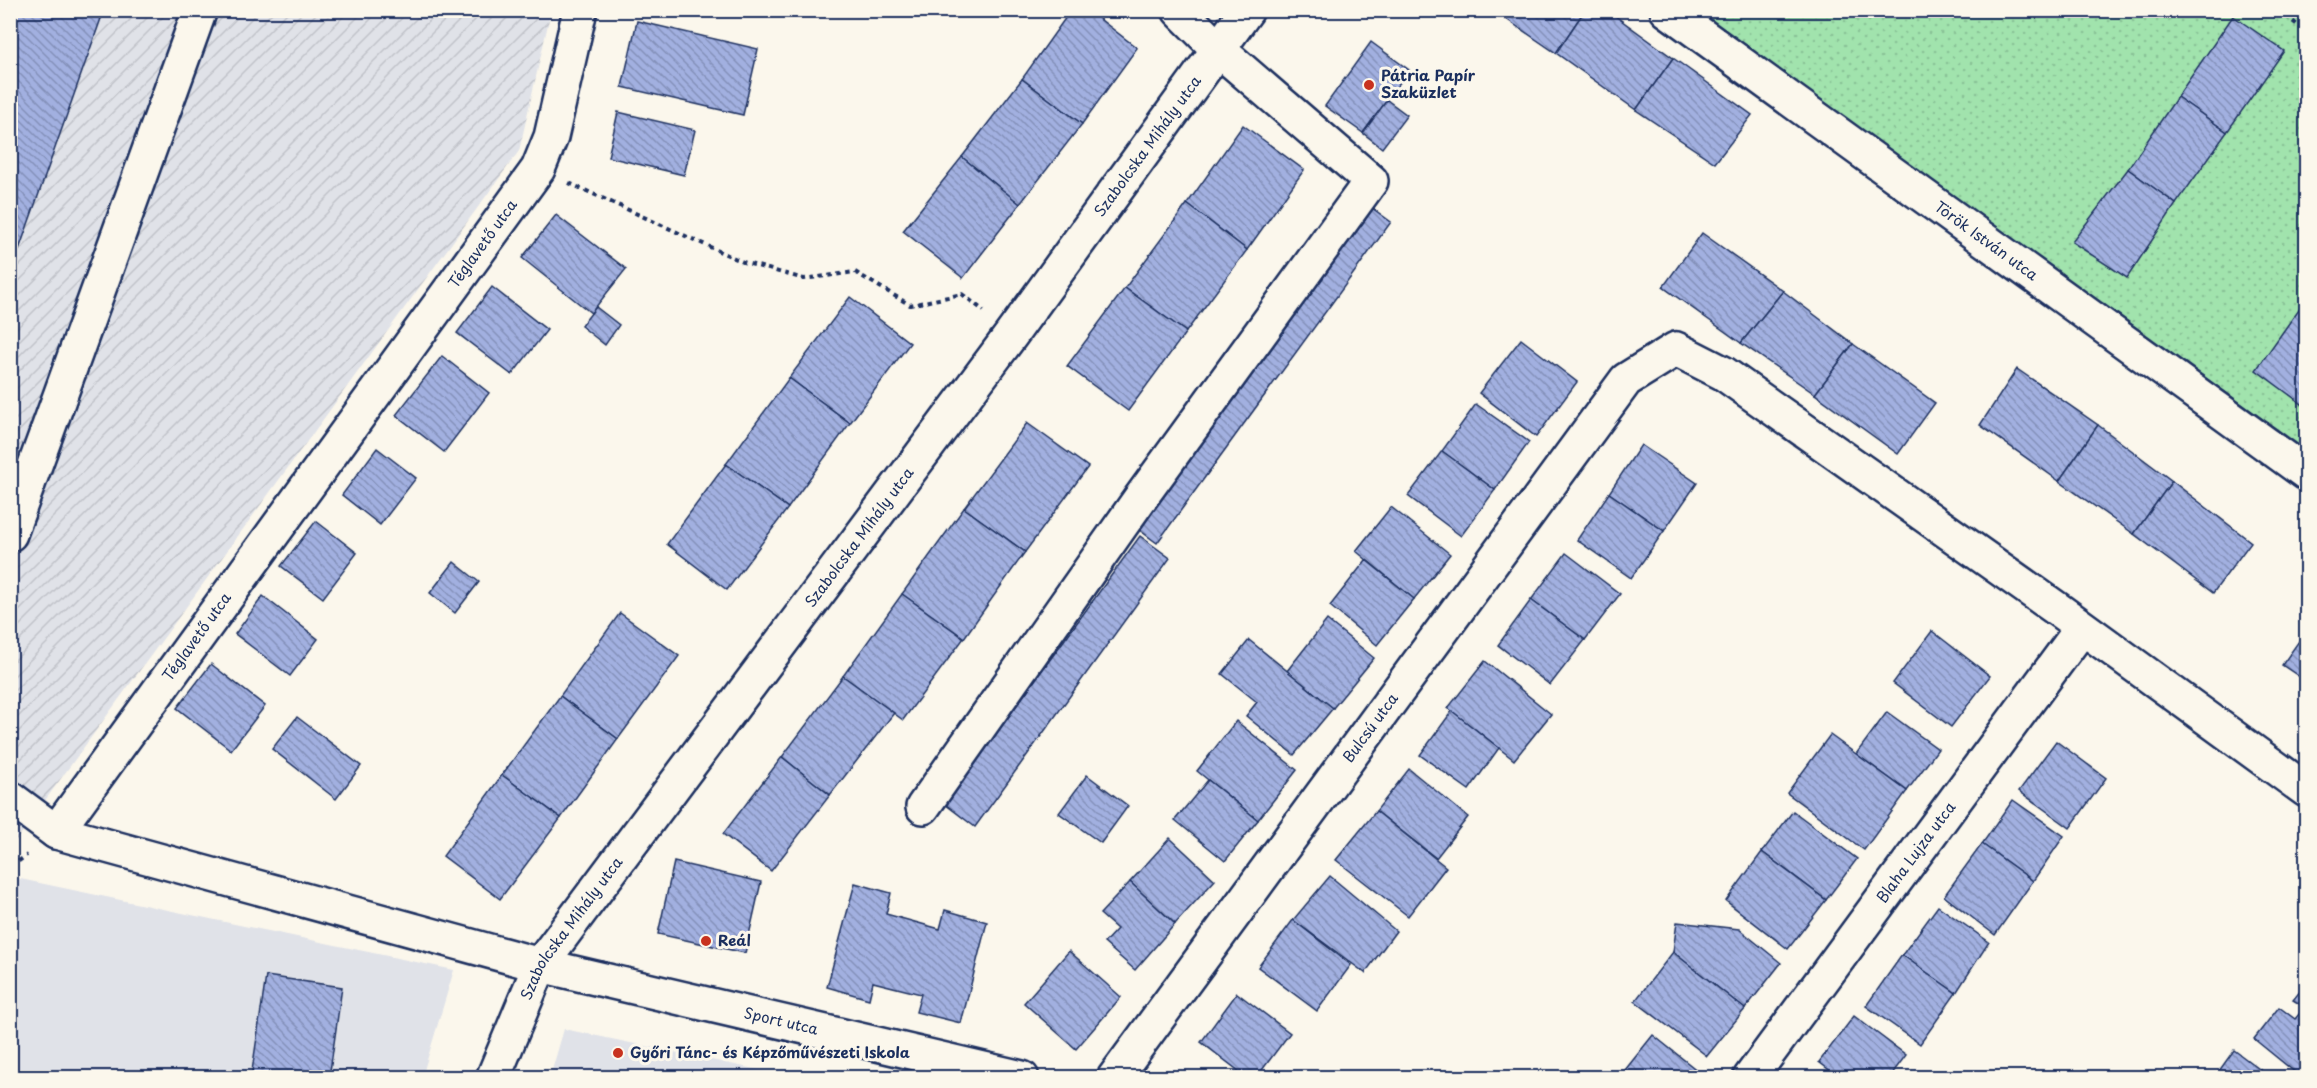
<svg xmlns="http://www.w3.org/2000/svg" width="2317" height="1088" font-family="'Playpen Sans',sans-serif">
<defs>
<pattern id="industrial-furrows" width="10" height="10" patternUnits="userSpaceOnUse" patternTransform="scale(1.5)"><rect width="10" height="10" fill="#e0e2e8"/><path d="M-1 1l2-2M0 10L10 0M9 11l2-2" fill="none" stroke="#c0c2c9"/></pattern>
<pattern id="grass-dots" width="8" height="8" patternUnits="userSpaceOnUse" patternTransform="scale(1.5)"><rect width="8" height="8" fill="#a1e3ad"/><path d="M2 2h.1M6 6h.1" fill="none" stroke="#8ac397" stroke-width="1.8" stroke-linecap="round"/></pattern>
<pattern id="building-back-hatch" width="6" height="6" patternUnits="userSpaceOnUse" patternTransform="scale(1.5)"><rect width="6" height="6" fill="#a2b0e0"/><path d="M-1 5l2 2M0 0l6 6M5-1l2 2" fill="none" stroke="#8390b9"/></pattern>
</defs>
<rect width="100%" height="100%" fill="#fbf7ec"/>
<filter id="ink" filterUnits="userSpaceOnUse"><feTurbulence type="fractalNoise" baseFrequency=".0167" numOctaves="2"/><feDisplacementMap in="SourceGraphic" scale="12" xChannelSelector="R" yChannelSelector="G"/><feConvolveMatrix kernelMatrix="1 2 1 2 8 2 1 2 1" color-interpolation-filters="sRGB"/></filter>
<g filter="url(#ink)">
<!-- built -->
<g fill="#e0e2e8">
<polygon points="11,877 454,970 422,1077 11,1078"/>
<polygon points="564,1029 792,1077 550,1077"/>
</g>
<!-- industrial -->
<polygon fill="url(#industrial-furrows)" points="11,11 551,11 519,151 11,847"/>
<!-- grass -->
<polygon fill="url(#grass-dots)" stroke="#5e8986" stroke-width="1.5" points="1695,11 2306,11 2306,450"/>
<!-- building -->
<g fill="url(#building-back-hatch)" stroke="#1b2f5e" stroke-width="1.5">
<polygon points="10,10 104,10 10,275"/>
<polygon points="1071,10 1088,10 1137,48 1082,124 1022,79"/>
<polygon points="1493,10 1585,10 1556,53"/>
<polygon points="1585,10 1607,10 1673,58 1636,110 1556,53"/>
<polygon points="2233,16 2284,51 2227,132 2177,97"/>
<polygon points="637,21 758,49 743,115 622,87"/>
<polygon points="1371,42 1409,70 1363,133 1325,106"/>
<polygon points="1673,58 1752,115 1715,163 1636,110"/>
<polygon points="1022,79 1082,124 1020,204 962,157"/>
<polygon points="2177,97 2227,132 2176,204 2128,169"/>
<polygon points="1387,100 1407,115 1382,148 1363,133"/>
<polygon points="618,112 695,130 684,175 608,157"/>
<polygon points="1243,125 1304,170 1247,250 1187,204"/>
<polygon points="962,157 1020,204 963,278 903,231"/>
<polygon points="2128,169 2176,204 2127,278 2072,242"/>
<polygon points="1187,204 1247,250 1186,332 1125,288"/>
<polygon points="1368,205 1391,222 1157,543 1134,526"/>
<polygon points="556,215 626,269 591,313 522,258"/>
<polygon points="1702,233 1783,291 1741,343 1663,287"/>
<polygon points="492,287 547,330 512,375 457,333"/>
<polygon points="1125,288 1186,332 1128,411 1067,366"/>
<polygon points="1783,291 1853,344 1815,394 1741,343"/>
<polygon points="850,297 910,343 850,423 789,378"/>
<polygon points="2306,299 2306,407 2256,370"/>
<polygon points="596,307 619,325 605,345 581,326"/>
<polygon points="1521,339 1577,382 1536,437 1479,393"/>
<polygon points="1853,344 1935,403 1898,454 1815,394"/>
<polygon points="442,356 489,393 444,452 396,415"/>
<polygon points="2017,369 2098,425 2059,481 1980,425"/>
<polygon points="789,378 850,423 788,508 726,464"/>
<polygon points="1476,404 1529,442 1495,490 1442,451"/>
<polygon points="1027,423 1088,467 1025,552 964,508"/>
<polygon points="2098,425 2172,481 2134,534 2059,481"/>
<polygon points="1641,445 1697,483 1664,531 1609,493"/>
<polygon points="377,448 416,478 380,525 342,495"/>
<polygon points="1442,451 1495,490 1461,536 1408,496"/>
<polygon points="726,464 788,508 727,590 667,544"/>
<polygon points="2172,481 2251,542 2213,593 2134,534"/>
<polygon points="1609,493 1664,531 1631,578 1577,540"/>
<polygon points="1391,507 1450,554 1414,599 1356,551"/>
<polygon points="964,508 1025,552 964,638 902,594"/>
<polygon points="316,521 357,553 323,598 281,566"/>
<polygon points="1140,536 1170,558 975,827 945,804"/>
<polygon points="1566,553 1620,594 1585,640 1531,600"/>
<polygon points="1366,560 1414,599 1377,645 1330,606"/>
<polygon points="454,562 479,582 455,613 430,593"/>
<polygon points="902,594 964,638 903,720 843,676"/>
<polygon points="263,596 318,639 290,676 235,634"/>
<polygon points="1531,600 1585,640 1550,685 1498,645"/>
<polygon points="620,613 679,656 618,739 560,696"/>
<polygon points="1327,620 1374,658 1333,708 1287,671"/>
<polygon points="1932,631 1990,676 1951,727 1893,683"/>
<polygon points="2306,631 2306,681 2282,665"/>
<polygon points="1249,640 1333,708 1294,755 1246,716 1257,702 1222,674"/>
<polygon points="1485,661 1551,714 1514,760 1448,708"/>
<polygon points="211,664 265,706 231,750 177,708"/>
<polygon points="843,676 894,713 830,795 782,757"/>
<polygon points="560,696 618,739 561,818 502,775"/>
<polygon points="1452,711 1499,748 1469,790 1420,755"/>
<polygon points="1887,712 1938,749 1907,791 1856,754"/>
<polygon points="297,717 361,766 336,799 272,749"/>
<polygon points="1236,721 1297,770 1258,820 1197,771"/>
<polygon points="1830,735 1907,791 1864,850 1787,793"/>
<polygon points="2056,741 2106,778 2070,828 2019,791"/>
<polygon points="782,757 830,795 771,871 723,834"/>
<polygon points="1409,769 1468,817 1436,858 1376,811"/>
<polygon points="502,775 561,818 500,899 443,856"/>
<polygon points="1087,775 1128,806 1101,843 1059,813"/>
<polygon points="1208,780 1258,820 1225,861 1175,820"/>
<polygon points="2013,800 2064,836 2033,881 1982,844"/>
<polygon points="1376,811 1446,867 1408,916 1336,860"/>
<polygon points="1793,811 1857,859 1826,900 1762,852"/>
<polygon points="1170,838 1215,880 1175,924 1130,882"/>
<polygon points="1982,844 2033,881 1995,935 1944,896"/>
<polygon points="1762,852 1826,900 1788,949 1726,901"/>
<polygon points="674,862 761,882 745,953 658,934"/>
<polygon points="1330,876 1396,931 1365,973 1293,920"/>
<polygon points="1130,882 1175,924 1135,970 1104,943 1117,929 1100,914"/>
<polygon points="855,883 891,893 886,914 940,929 945,910 987,922 961,1023 916,1012 921,994 873,982 869,999 827,987"/>
<polygon points="1938,906 1989,942 1956,993 1902,955"/>
<polygon points="1293,920 1351,965 1317,1011 1258,967"/>
<polygon points="1677,922 1739,929 1781,963 1745,1009 1673,952"/>
<polygon points="1069,951 1121,997 1076,1049 1024,1003"/>
<polygon points="1673,952 1745,1009 1707,1056 1635,1001"/>
<polygon points="1902,955 1956,993 1920,1044 1866,1006"/>
<polygon points="266,976 342,987 329,1078 251,1078"/>
<polygon points="2306,984 2306,1008 2293,1000"/>
<polygon points="1237,993 1290,1033 1256,1078 1248,1078 1201,1042"/>
<polygon points="2279,1007 2295,1019 2305,1007 2306,1008 2306,1078 2302,1078 2254,1039"/>
<polygon points="1854,1016 1906,1055 1889,1078 1840,1078 1819,1062"/>
<polygon points="1653,1035 1699,1072 1695,1078 1624,1078 1621,1075"/>
<polygon points="2234,1050 2271,1078 2214,1078"/>
</g>
<g fill="none" stroke-linecap="round" stroke-linejoin="round">
<!-- minor casing -->
<g stroke="#1b2f5e" stroke-width="38">
<g id="minor">
<path id="s1" d="M580,10L551,137L538,169L56,832L540,965L1022,1078"/>
<path id="s2" d="M1667,10L2306,473"/>
<polyline points="10,534 200,10"/>
<polyline points="10,798 56,832"/>
<polyline points="923,807 1139,500 1371,181 1219,50 1179,10"/>
<path id="s3" d="M493,1078L540,965L1011,335L1247,10"/>
<path id="s4" d="M1114,1078L1626,380L1676,349L1723,373L2060,611L2306,790"/>
<path id="s5" d="M1750,1078L2082,628"/>
</g>
</g>
<!-- path -->
<g stroke="#1b2f5e" stroke-width="4" stroke-dasharray="4.5 4.5" stroke-linecap="butt">
<polyline points="2279,10 2306,32"/>
<polyline points="569,183 743,262 804,279 855,272 910,305 962,294 984,311"/>
<polyline points="10,862 16,863 27,855"/>
</g>
<!-- minor -->
<use href="#minor" stroke="#fbf7ec" stroke-width="33"/>
</g>
</g>
<!-- markers -->
<g fill="#c8321e" stroke="#fbf7ec" stroke-width="2">
<circle cx="1369" cy="85" r="6"/>
<circle cx="706" cy="941" r="6"/>
<circle cx="618" cy="1053" r="6"/>
</g>
<g text-anchor="middle" stroke-width="6" stroke-linejoin="round" paint-order="stroke">
<!-- poi labels -->
<g font-size="15" font-weight="bold" fill="#1b2f5e" stroke="#fbf7ec" text-anchor="start">
<text x="1381" y="81">Pátria Papír<tspan x="1381" dy="17">Szaküzlet</tspan></text>
<text x="718" y="946">Reál</text>
<text x="630" y="1058">Győri Tánc- és Képzőművészeti Iskola</text>
</g>
<!-- street labels -->
<g font-size="15" fill="#1b2f5e" stroke="#fbf7ec">
<text dy="5" stroke="none"><textPath href="#s3" startOffset="1142">Szabolcska Mihály utca</textPath></text>
<text dy="5" stroke="none"><textPath href="#s2" startOffset="394">Török István utca</textPath></text>
<text transform="translate(483 244) rotate(-54)" y="5">Téglavető utca</text>
<text dy="5" stroke="none"><textPath href="#s3" startOffset="656">Szabolcska Mihály utca</textPath></text>
<text transform="translate(197 637) rotate(-54)" y="5">Téglavető utca</text>
<text dy="5" stroke="none"><textPath href="#s4" startOffset="434">Bulcsú utca</textPath></text>
<text dy="5" stroke="none"><textPath href="#s5" startOffset="280">Blaha Lujza utca</textPath></text>
<text dy="5" stroke="none"><textPath href="#s3" startOffset="170">Szabolcska Mihály utca</textPath></text>
<text dy="5" stroke="none"><textPath href="#s1" startOffset="1734">Sport utca</textPath></text>
</g>
</g>
<!-- margin -->
<rect width="2317" height="1088" fill="none" stroke="#fbf7ec" stroke-width="36"/>
<rect x="18" y="18" width="2281" height="1052" fill="none" stroke="#1b2f5e" stroke-width="2" filter="url(#ink)"/>
</svg>
